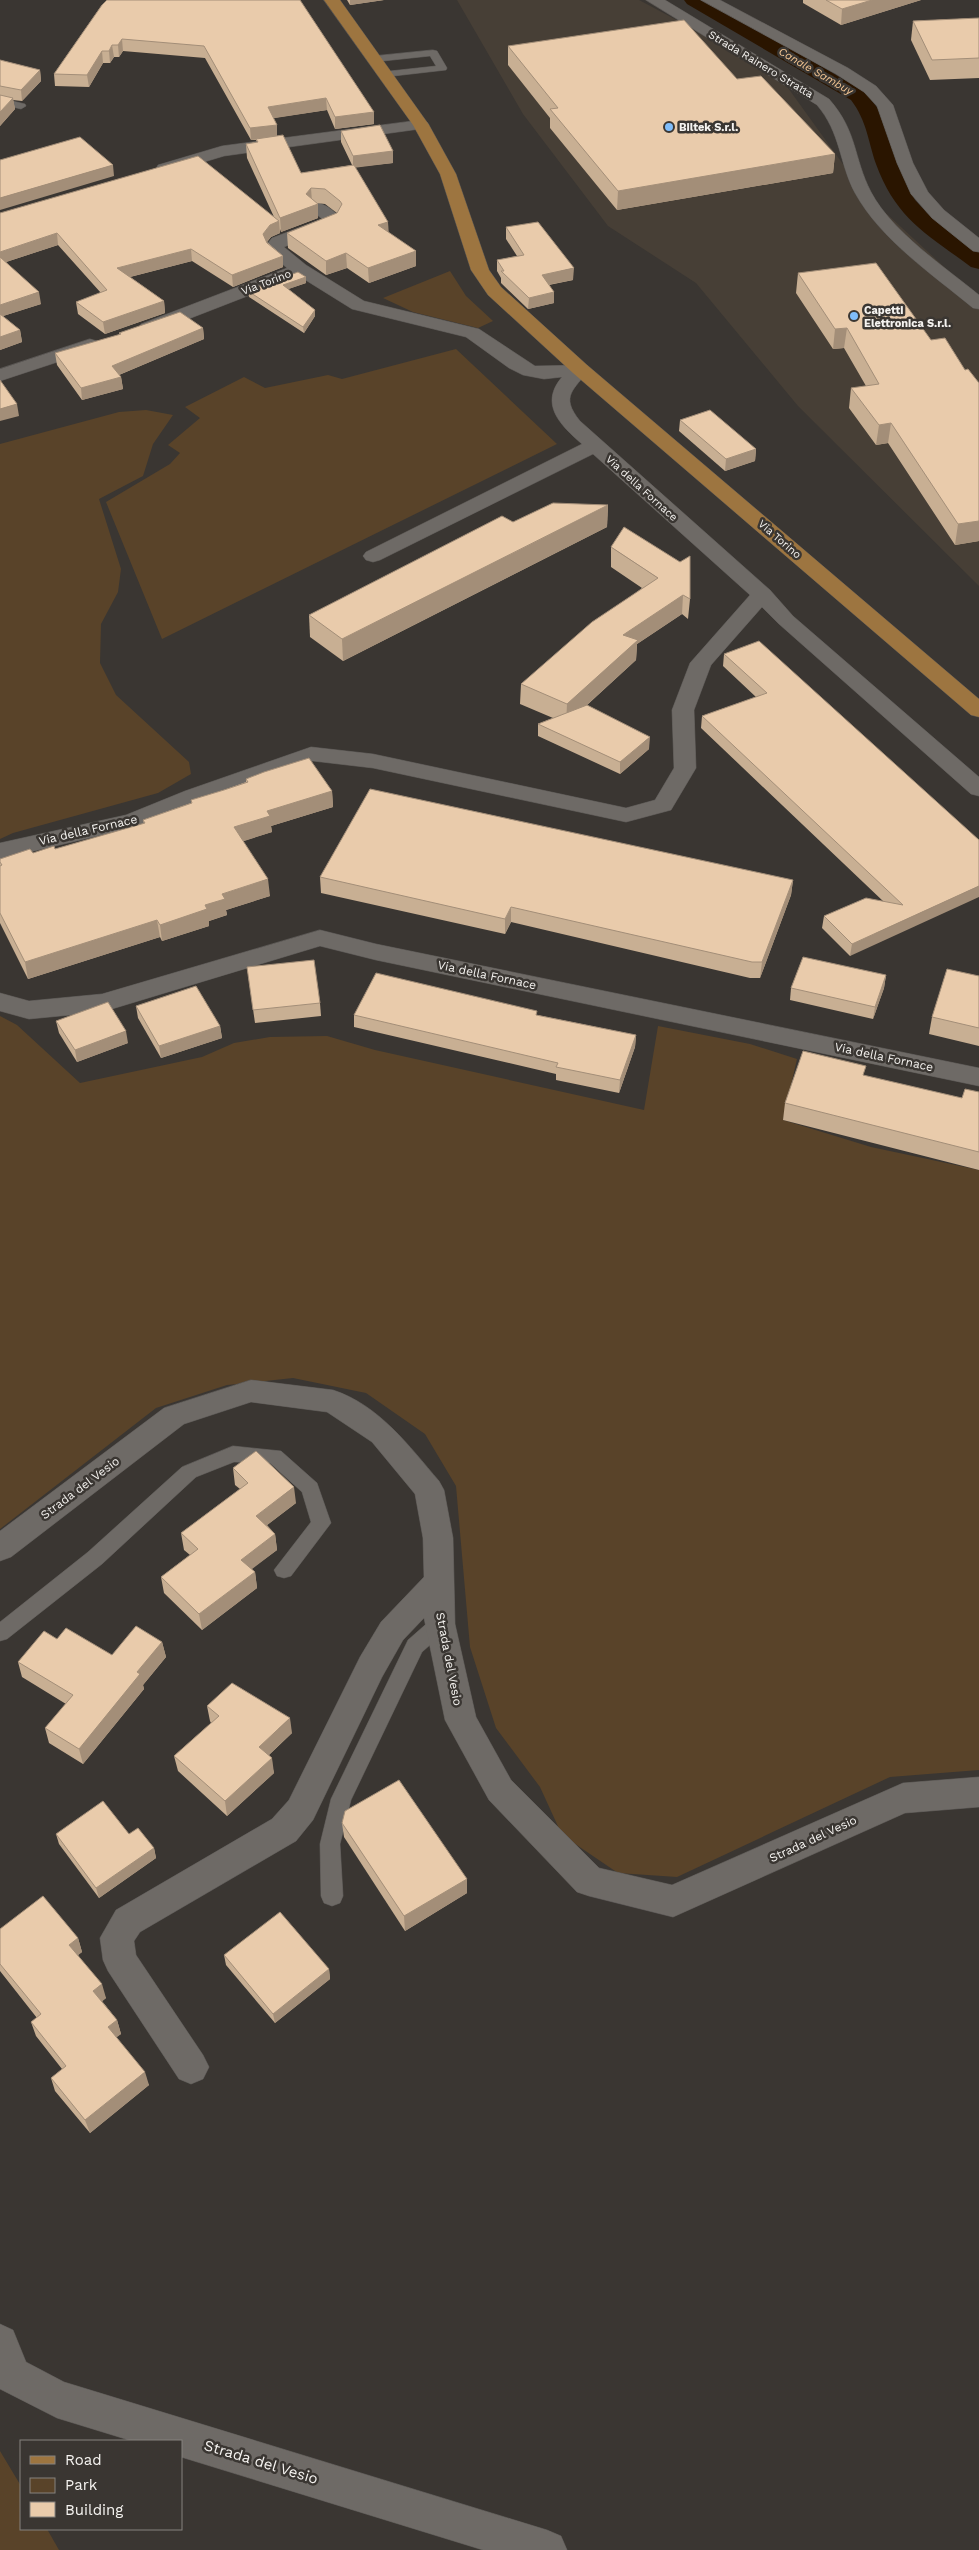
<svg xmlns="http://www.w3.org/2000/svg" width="979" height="2550" font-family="'Work Sans',sans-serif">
<rect width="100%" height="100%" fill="#3a3632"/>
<!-- built -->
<polygon fill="#473f36" points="457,0 639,0 778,74 863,192 979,299 979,586 798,406 696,283 608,226 523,114"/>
<!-- green -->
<g fill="#594329">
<polygon points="450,271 466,296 493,321 478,328 413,312 383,298"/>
<polygon points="456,349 557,444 162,639 106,502 170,464 180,453 168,445 200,418 185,407 244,377 265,388 328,375 342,379"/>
<polygon points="146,410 173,415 153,444 143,476 99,499 121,569 118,592 101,624 100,663 116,695 189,762 191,774 158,793 13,833 0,839 0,444 119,412"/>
<polygon points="0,1016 17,1025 80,1083 202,1057 234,1043 270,1037 327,1036 375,1050 644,1110 658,1026 750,1044 797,1059 783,1120 871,1147 979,1170 979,1770 890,1777 677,1877 618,1873 562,1835 540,1787 496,1728 470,1647 456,1486 425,1434 366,1393 293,1378 227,1385 156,1408 0,1529"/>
<polygon points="0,2451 21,2486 21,2529 47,2529 59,2550 0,2550"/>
</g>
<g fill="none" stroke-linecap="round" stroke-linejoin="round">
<!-- canal -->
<path fill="#2a1500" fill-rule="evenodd" d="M684,0H708L865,92L882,114L898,165L915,200L927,213L979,251V269L971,267C927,234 896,219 876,164C868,141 867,121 851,100L687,4Z"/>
<!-- lane casing -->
<g stroke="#585552" stroke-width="1">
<g id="lane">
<polygon points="433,50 437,51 447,68 446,70 385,77 380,74 381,72 436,66 430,56 374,62 369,59 374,56"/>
<polygon points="0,98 25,104 26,106 21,109 0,104"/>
<polygon points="233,1446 281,1451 317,1483 331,1523 291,1576 284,1578 277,1576 274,1570 311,1522 302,1492 270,1463 234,1462 196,1477 102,1564 7,1639 0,1641 0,1622 88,1552 182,1467"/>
<polygon points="440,1616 447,1618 450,1624 447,1630 422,1652 351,1800 340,1844 343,1896 340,1903 332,1906 324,1903 321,1896 320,1844 331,1799 408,1640 433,1618"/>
</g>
</g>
<!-- street casing -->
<g stroke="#585552" stroke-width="1">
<g id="street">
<path d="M646,0H665L829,99C858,132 853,157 871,192C892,232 945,267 979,295V309L973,308C932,274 881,240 855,193C839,163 841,133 817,105Z"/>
<polygon points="701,0 720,0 848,68 876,86 893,105 913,163 928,192 944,210 979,238 979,252 973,251 932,218 911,194 897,163 877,106 864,92 836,74"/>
<polygon points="421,120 427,122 429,125 427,128 224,156 164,174 158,173 156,169 158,165 222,146"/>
<path d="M318,203C327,205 336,212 341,219L337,226L284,247L306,265L364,301L479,329L535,366L587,365L589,369C575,390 559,395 580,421L770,590L793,616L979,777V796L971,794L779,624L762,607L711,665L694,710L696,768L671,810L626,822L373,768L313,761L201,801L140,826L0,859V843L126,815L185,791L311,747L373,754L626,808L655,800L674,768L672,710L690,663L750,595L593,454L380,560L373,562L366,560L363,556L366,552L582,444C560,425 539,404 562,377L544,379L523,375L509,368L466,337L352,309L299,276L155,332H141L139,328L141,324L287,268L269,253L266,245L272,238L322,219L309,208L312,204Z"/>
<polygon points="90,339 97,341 99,345 97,349 0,381 0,369"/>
<polygon points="320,930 376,944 979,1068 979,1086 376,960 320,946 102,1012 29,1019 0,1011 0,993 29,1001 102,994"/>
<path d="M251,1380L333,1390C379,1405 409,1446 439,1481L444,1490L453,1538L455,1624L476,1717L511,1780L599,1868L672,1885L903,1783L979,1777V1807L905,1813L673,1917L589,1896L577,1892L489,1800L445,1720L424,1618L403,1640L382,1677L313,1820L296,1841L140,1932L134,1941L136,1955L203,2055L209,2067L203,2079L191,2084L179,2079L108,1971L103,1960L100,1938L116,1910L272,1819L289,1800L360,1657L381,1622L424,1577L423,1538L415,1494L372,1442L327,1412L251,1402L184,1424L11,1557L0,1561V1531L164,1408Z"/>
<polygon points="0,2324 13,2330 26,2362 64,2382 547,2530 561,2536 567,2550 483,2550 181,2457 181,2441 132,2441 57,2418 0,2389"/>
</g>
</g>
<!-- primary casing -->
<g stroke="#585552" stroke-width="1">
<polygon id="primary" points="324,0 340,0 429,125 456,174 489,270 501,287 587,365 979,699 979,717 971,715 573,373 488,295 471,270 440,174 413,125"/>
</g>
<!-- lane -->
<use href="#lane" fill="#6e6a66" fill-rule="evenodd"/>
<!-- street -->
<use href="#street" fill="#6e6a66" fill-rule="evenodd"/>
<!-- primary -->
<use href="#primary" fill="#9d7540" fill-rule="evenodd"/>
</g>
<!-- wall -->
<g fill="#c8af93">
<polygon points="347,0 384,0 350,5"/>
<polygon points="803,0 921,0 841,25 803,3"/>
<polygon points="102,5 374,112 374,124 335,129 327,110 273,118 277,125 277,136 301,173 352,165 341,142 341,131 393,151 393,163 355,167 388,233 416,251 416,266 369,283 347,268 326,275 288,248 287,233 337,213 325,204 316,203 318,218 281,232 280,229 280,233 271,237 267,242 283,256 283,267 233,287 192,261 130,277 164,301 165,313 105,334 78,314 76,302 101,293 58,245 6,262 41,304 3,316 20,330 22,342 0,350 0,213 274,217 247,158 246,144 257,142 256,140 251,140 205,58 123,51 119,57 114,57 110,63 103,63 89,87 55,86 54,74"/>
<polygon points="979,18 979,78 930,80 911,40 913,21"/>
<polygon points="508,46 737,79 835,154 833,173 617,210 550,128 550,118 508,65"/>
<polygon points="0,60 40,70 41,81 22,101 13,100 15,109 0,126"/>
<polygon points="506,227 573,280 549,285 554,292 554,303 528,309 501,283 501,278 497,271 497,260 517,256 506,239"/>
<polygon points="798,273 931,340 979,383 979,541 955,545 888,443 876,445 849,408 851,388 866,386 844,348 833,349 796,293"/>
<polygon points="306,277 306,283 288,289 315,310 315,316 304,333 249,297 248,291"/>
<polygon points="203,328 204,339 119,375 121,377 123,389 82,400 57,365 55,353 120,335 119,333"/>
<polygon points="680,420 756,449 755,461 725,471 679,431"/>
<polygon points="608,505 607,527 343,661 310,637 309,615 513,522"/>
<polygon points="611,547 690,599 688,619 682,614 637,644 636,660 586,706 649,749 620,774 538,736 538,724 553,718 520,704 521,684 642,588 611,567"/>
<polygon points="724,654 979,840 850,956 822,928 824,916 884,902 701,728 702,716 756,697 723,666"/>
<polygon points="246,779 332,791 333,807 271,826 272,832 243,841 270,896 226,910 227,915 209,921 209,926 162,941 160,937 28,979 0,923 0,859 55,849 144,824 143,820 191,803 191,800 224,790 246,782"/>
<polygon points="320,877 793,880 791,895 760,978 750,978 511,922 505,934 321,893"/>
<polygon points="247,967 320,1003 321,1016 255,1023"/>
<polygon points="886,975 884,988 873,1019 790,1000 791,988"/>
<polygon points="979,976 979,1046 929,1034 932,1017"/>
<polygon points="136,1006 220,1026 222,1038 161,1058 138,1018"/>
<polygon points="354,1015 537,1015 636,1035 635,1047 619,1093 556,1080 556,1074 354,1027"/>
<polygon points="56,1021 128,1043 77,1062 59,1033"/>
<polygon points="864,1076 962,1098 979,1092 979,1170 783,1120 785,1103"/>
<polygon points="233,1468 296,1503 267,1525 275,1534 277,1550 251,1569 255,1572 257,1588 202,1630 164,1593 161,1577 190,1555 184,1550 181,1533 240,1489 235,1485"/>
<polygon points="162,1642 166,1657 143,1685 144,1689 83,1764 49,1743 45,1728 66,1704 22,1677 18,1662 112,1655"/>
<polygon points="207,1706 292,1733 269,1755 274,1773 227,1816 178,1771 174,1756 211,1723 210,1721"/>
<polygon points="342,1823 467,1879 467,1893 405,1931 344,1837"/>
<polygon points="56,1834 129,1834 154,1848 156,1858 99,1898 59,1844"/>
<polygon points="0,1929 78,1938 82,1952 78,1955 106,1998 102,2001 117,2020 121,2034 116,2037 149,2085 90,2133 55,2091 51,2078 62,2069 36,2036 31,2022 37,2018 0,1971"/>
<polygon points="224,1955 329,1969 330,1979 275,2023 226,1965"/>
</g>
<!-- shaded-wall -->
<g fill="#a38e78">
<polygon points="350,0 384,0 350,5"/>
<polygon points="872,0 921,0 841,25 842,9"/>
<polygon points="122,39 123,51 119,57 118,45"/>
<polygon points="112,45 114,57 110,63 109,51"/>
<polygon points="102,51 103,63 89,87 87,75"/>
<polygon points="40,70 41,81 22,101 21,90"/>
<polygon points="13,98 15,109 0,126 0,112"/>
<polygon points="326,98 327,110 269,119 268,107"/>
<polygon points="374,112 374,124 335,129 335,117"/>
<polygon points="277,125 277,137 251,140 250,128"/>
<polygon points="393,151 393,163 353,168 353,156"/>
<polygon points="835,154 833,173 617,210 618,191"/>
<polygon points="113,165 114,176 0,210 0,198"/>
<polygon points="311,188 312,202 318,204 318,218 281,232 280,218 306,194"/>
<polygon points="279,221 280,233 271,237 264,246 263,234 270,225"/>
<polygon points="388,222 389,236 378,225"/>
<polygon points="57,233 58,245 0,264 0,252"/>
<polygon points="191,249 192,261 118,280 117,268"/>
<polygon points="416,251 416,266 369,283 368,268"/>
<polygon points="346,253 347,268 326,275 326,261"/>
<polygon points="283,256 283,267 233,287 232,275"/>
<polygon points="574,268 573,280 542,286 542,275"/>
<polygon points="306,277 306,283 283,291 283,285"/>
<polygon points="39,292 41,304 0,317 0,305"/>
<polygon points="554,292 554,303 528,309 529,298"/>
<polygon points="164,301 165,313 105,334 103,322"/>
<polygon points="315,310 315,316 304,333 303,327"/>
<polygon points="203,328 204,339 114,377 112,366"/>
<polygon points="847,328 844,348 833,349 835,329"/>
<polygon points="20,330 22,342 0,350 0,337"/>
<polygon points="121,377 123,389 82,400 81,388"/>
<polygon points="17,404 19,416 0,421 0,409"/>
<polygon points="891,423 888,443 876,445 879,425"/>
<polygon points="756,449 755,461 725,471 726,459"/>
<polygon points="608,505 607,527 343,661 342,639"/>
<polygon points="979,521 979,541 955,545 958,524"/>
<polygon points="683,595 682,614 637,644 636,660 566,724 567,704 623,635"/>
<polygon points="650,737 649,749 620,774 620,762"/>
<polygon points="332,791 333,807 271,826 272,832 235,844 234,827 267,811"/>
<polygon points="268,879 270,896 226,910 227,915 209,921 209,926 162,941 160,925 205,905 222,894"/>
<polygon points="793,880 791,895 760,978 762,962"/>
<polygon points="979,886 979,897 850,956 852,944"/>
<polygon points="511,907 511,922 505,934 505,919"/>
<polygon points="157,920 160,937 28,979 25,962"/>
<polygon points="886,975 884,988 873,1019 875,1007"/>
<polygon points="220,1026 222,1038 161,1058 159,1046"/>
<polygon points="126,1031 128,1043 77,1062 75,1050"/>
<polygon points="636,1035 635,1047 619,1093 620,1080"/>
<polygon points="294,1487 296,1503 258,1532 256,1516"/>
<polygon points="275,1534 277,1550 243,1576 241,1560"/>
<polygon points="255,1572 257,1588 202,1630 199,1614"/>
<polygon points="162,1642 166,1657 143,1685 144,1689 83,1764 79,1749 137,1672"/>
<polygon points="290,1718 292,1733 261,1762 259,1747"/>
<polygon points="272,1758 274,1773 227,1816 225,1801"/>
<polygon points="154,1848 156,1858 99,1898 96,1888"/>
<polygon points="467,1879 467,1893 405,1931 404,1916"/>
<polygon points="78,1938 82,1952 73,1959 69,1945"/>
<polygon points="329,1969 330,1979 275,2023 273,2014"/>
<polygon points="102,1984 106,1998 98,2005 93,1991"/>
<polygon points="117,2020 121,2034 112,2041 108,2027"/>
<polygon points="145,2072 149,2085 90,2133 85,2120"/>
</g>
<!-- building -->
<g fill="#e9cbab" stroke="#a38e78">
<polygon points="107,0 300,0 374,112 335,117 326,98 268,107 277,125 250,128 204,46 122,39 118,45 112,45 109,51 102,51 87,75 54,74 102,5"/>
<polygon points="826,0 872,0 842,9"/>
<polygon points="979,18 979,58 932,60 913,21"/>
<polygon points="684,20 737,79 761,76 835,154 618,191 550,109 558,108 508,46"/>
<polygon points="0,60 40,70 21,90 0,86"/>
<polygon points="0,95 13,98 0,112"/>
<polygon points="380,125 393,151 353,156 341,131"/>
<polygon points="283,135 301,173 354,165 388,222 378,225 416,251 368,268 346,253 326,261 287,233 337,213 342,204 340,201 325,189 311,188 306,194 318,204 280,218 246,144 258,142 256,139"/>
<polygon points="80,137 113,165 0,198 0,160"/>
<polygon points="198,156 279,221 270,225 263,234 267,243 283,256 232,275 191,249 117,268 164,301 103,322 76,302 107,290 57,233 0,252 0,213"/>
<polygon points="538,222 574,268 542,275 554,292 529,298 501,271 504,271 497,260 524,255 506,227"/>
<polygon points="0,257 39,292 0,305"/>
<polygon points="876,263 931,340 945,338 965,370 968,369 979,383 979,521 958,524 891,423 879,425 851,388 879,384 847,328 835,329 798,273"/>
<polygon points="298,272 306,277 283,285 315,310 303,327 248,291"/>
<polygon points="180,312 203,328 112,366 121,377 81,388 55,353 121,334 119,333"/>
<polygon points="0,314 20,330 0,337"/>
<polygon points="0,380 17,404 0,409"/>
<polygon points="710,410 756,449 726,459 680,420"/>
<polygon points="553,503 608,505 342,639 309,615 502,516 513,522"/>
<polygon points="624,527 680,562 690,556 690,599 683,595 623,635 638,640 567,704 521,684 592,622 658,578 611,547"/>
<polygon points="759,641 979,840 979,886 852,944 824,916 866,898 903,905 702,716 767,693 724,654"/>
<polygon points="587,705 650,737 620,762 538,724"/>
<polygon points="309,758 332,791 267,811 270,816 234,827 268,879 222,894 225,899 205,905 207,909 160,925 157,920 25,962 0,913 0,866 2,865 0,862 0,859 30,849 33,853 54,846 55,849 145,823 143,820 192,803 191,800 224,790 248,782 246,779 264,772"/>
<polygon points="370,789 793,880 762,962 752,962 511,907 505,919 320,877"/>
<polygon points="803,957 886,975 875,1007 791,988"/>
<polygon points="314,960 320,1003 253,1010 247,967"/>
<polygon points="947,969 979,976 979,1028 932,1017"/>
<polygon points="376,973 537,1011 536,1015 636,1035 620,1080 556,1067 558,1063 354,1015"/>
<polygon points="196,986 220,1026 159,1046 136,1006"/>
<polygon points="108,1002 126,1031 75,1050 56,1021"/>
<polygon points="803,1051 866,1066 863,1075 962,1098 965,1089 979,1092 979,1152 785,1103"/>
<polygon points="256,1451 294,1487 256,1516 275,1534 241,1560 255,1572 199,1614 161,1577 198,1549 181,1533 248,1483 233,1468"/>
<polygon points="136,1626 162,1642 137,1672 140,1674 79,1749 45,1728 73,1695 18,1662 44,1631 57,1639 66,1628 112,1655"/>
<polygon points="232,1683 290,1718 259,1747 272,1758 225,1801 174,1756 219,1716 207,1706"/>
<polygon points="399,1780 467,1879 404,1916 342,1823 345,1811"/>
<polygon points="103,1801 129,1834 138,1828 154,1848 96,1888 56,1834"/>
<polygon points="43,1896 78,1938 69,1945 102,1984 93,1991 117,2020 108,2027 145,2072 85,2120 51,2078 66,2066 31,2022 41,2014 0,1964 0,1929"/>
<polygon points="280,1912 329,1969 273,2014 224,1955"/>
</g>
<!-- markers -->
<g fill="#80bdfa" stroke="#3a3632" stroke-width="2">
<circle cx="669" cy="127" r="5"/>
<circle cx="854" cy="316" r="5"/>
</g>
<g text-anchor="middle" stroke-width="5" stroke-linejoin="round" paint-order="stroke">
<!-- far-street labels -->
<g font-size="11" fill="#f5f3f0" stroke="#3a3632">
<text transform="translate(761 64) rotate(31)" y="4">Strada Rainero Stratta</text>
<text transform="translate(266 282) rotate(-21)" y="4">Via Torino</text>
<text transform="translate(642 488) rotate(42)" y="4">Via della Fornace</text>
<text transform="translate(780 539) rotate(41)" y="4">Via Torino</text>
</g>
<!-- far-water labels -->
<g font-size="11" font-style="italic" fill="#f4c693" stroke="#3a3632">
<text transform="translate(816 71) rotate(30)" y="4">Canale Sambuy</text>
</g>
<!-- far-poi labels -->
<g font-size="11" font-weight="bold" fill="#f5f3f0" stroke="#3a3632" text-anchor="start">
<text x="679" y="131">Biltek S.r.l.</text>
<text x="864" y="314">Capetti<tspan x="864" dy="13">Elettronica S.r.l.</tspan></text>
</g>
<!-- street labels -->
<g font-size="12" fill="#f5f3f0" stroke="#3a3632">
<text transform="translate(88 830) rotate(-13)" y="4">Via della Fornace</text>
<text transform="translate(487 975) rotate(12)" y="4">Via della Fornace</text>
<text transform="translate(884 1057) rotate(12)" y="4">Via della Fornace</text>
<text transform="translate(80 1488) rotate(-37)" y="4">Strada del Vesio</text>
<text transform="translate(449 1659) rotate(79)" y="4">Strada del Vesio</text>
<text transform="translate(813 1839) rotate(-25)" y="4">Strada del Vesio</text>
</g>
<!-- near-street labels -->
<g font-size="15" fill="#f5f3f0" stroke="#3a3632">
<text transform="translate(261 2462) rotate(17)" y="5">Strada del Vesio</text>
</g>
</g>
<!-- legend -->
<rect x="20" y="2440" width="162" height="90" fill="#3a3632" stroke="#85827e"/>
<rect x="30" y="2456" width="25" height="8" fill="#9d7540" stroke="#85827e"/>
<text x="65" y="2465" font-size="15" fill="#f5f3f0">Road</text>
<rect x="30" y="2478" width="25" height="15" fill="#594329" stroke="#85827e"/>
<text x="65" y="2490" font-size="15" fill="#f5f3f0">Park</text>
<rect x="30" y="2502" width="25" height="15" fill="#e9cbab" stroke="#85827e"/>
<text x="65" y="2515" font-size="15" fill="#f5f3f0">Building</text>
</svg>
